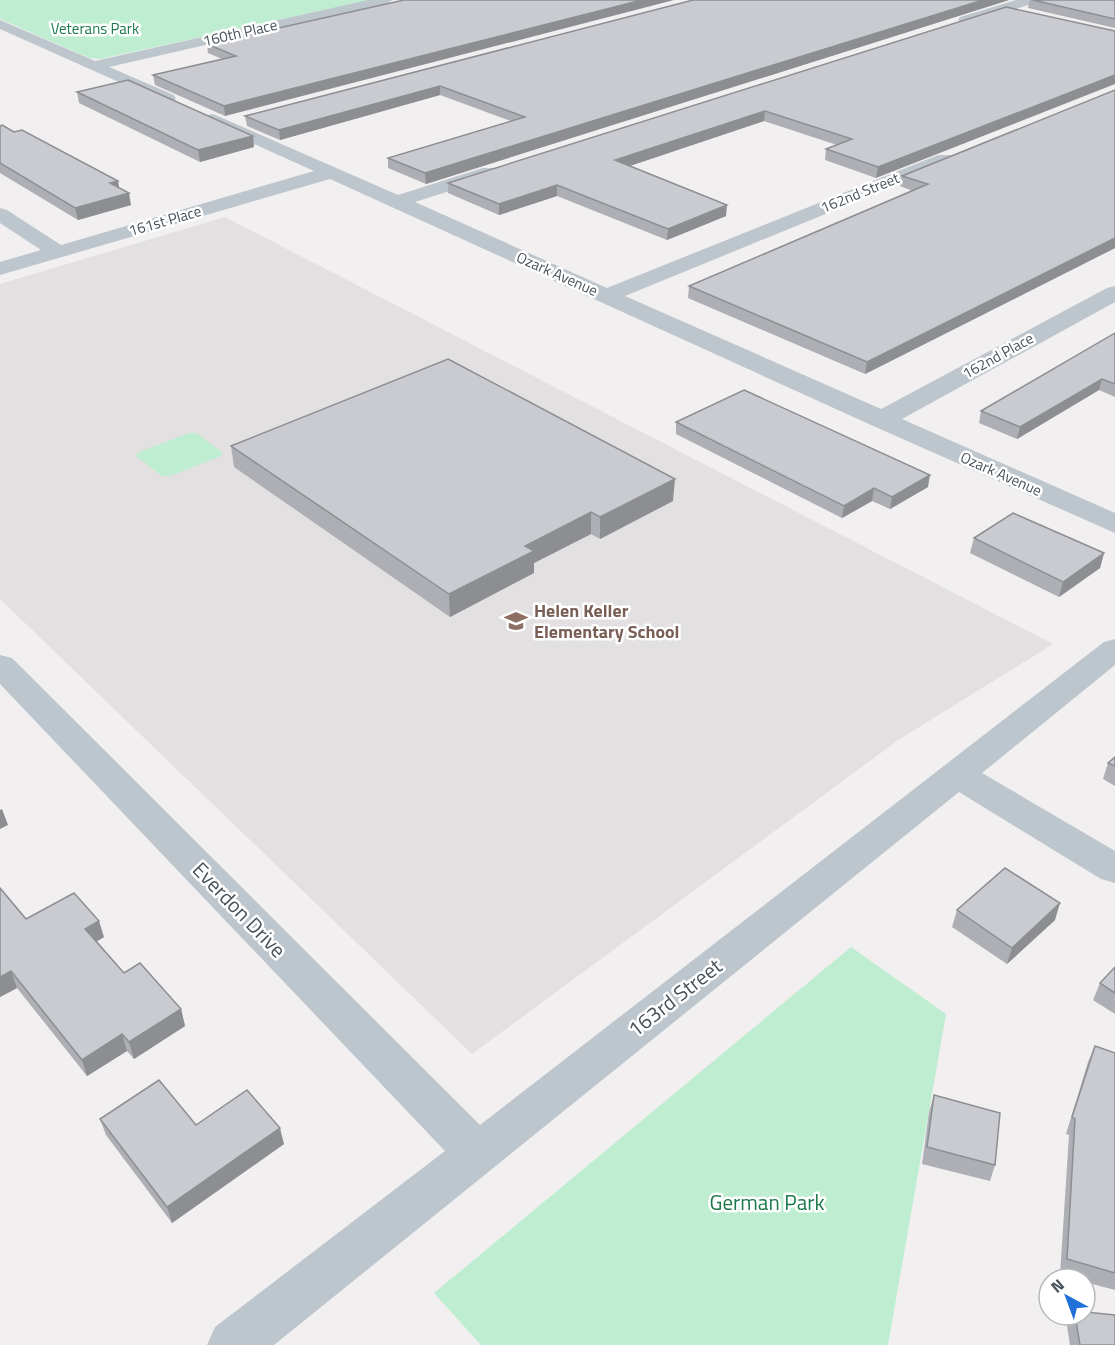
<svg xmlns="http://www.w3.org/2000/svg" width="1115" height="1345" font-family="'Titillium Web',sans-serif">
<rect width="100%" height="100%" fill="#f1efef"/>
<!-- education -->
<polygon fill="#e2e0e0" points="225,217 1053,644 897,741 472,1054 0,599 0,284"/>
<!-- green -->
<g fill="#bfedd1">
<polygon points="0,0 370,0 100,59 89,58 0,19"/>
<polygon points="189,433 196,433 222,452 221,456 170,476 162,476 136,456 137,453"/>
<polygon points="851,947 946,1014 888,1345 481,1345 434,1293"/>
</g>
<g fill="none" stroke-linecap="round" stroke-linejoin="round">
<!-- street -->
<g fill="#bec6cd" fill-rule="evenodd">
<polygon points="368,0 393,0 386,4 109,67 174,95 176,99 168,104 0,29 0,20 95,61"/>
<polygon points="1016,0 1037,0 1035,3 970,23 965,24 958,20 960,17"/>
<polygon points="213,114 398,195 483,168 497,168 499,172 497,176 415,202 607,288 938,155 950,155 953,159 950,163 625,296 881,409 1107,288 1115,286 1115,302 902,419 1115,513 1115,533 871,425 330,179 0,275 0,262 41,250 0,223 0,208 7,210 61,245 314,171 207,123 204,119 207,115"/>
<polygon points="1115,639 1115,665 982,773 1115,851 1115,883 1101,879 959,792 274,1345 207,1345 215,1327 445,1151 0,684 0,655 12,658 480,1125 1104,642"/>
</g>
</g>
<!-- wall -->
<g fill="#adafb4">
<polygon points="404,0 225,116 155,85 153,75 222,59 208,53 207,44"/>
<polygon points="693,0 1009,0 426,184 388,168 388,158 511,121 440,95 280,140 247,126 245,116"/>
<polygon points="1030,0 1115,0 1115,28 1028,8"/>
<polygon points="1115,31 876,178 825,160 826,149 837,145 764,121 629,166 726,216 667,240 557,196 499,215 448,193 448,183"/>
<polygon points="1115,90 1115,248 865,374 688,298 689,286 913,191 900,186 902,176"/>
<polygon points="77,92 254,147 200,162 79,103"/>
<polygon points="0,126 119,188 131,205 78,220 0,173"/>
<polygon points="1115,333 1115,397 1099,390 1017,439 979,423 981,411"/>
<polygon points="676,422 928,487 890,509 872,501 842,518 676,434"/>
<polygon points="231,446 673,501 600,539 591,534 534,563 534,573 450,617 234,467"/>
<polygon points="974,538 1104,553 1100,568 1059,597 970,553"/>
<polygon points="1115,757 1115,786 1103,779 1108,763"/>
<polygon points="0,888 26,919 104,937 97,941 124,973 181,1009 185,1026 134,1059 127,1051 87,1076 17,988 0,997"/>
<polygon points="957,910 1055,920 1007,964 952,927"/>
<polygon points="1115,967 1115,1014 1093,1000 1100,983"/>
<polygon points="1095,1046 1115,1053 1115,1290 1085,1282 1085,1279 1075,1279 1060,1275 1069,1135 1066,1134 1088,1062"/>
<polygon points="934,1095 995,1165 990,1181 922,1164 929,1112"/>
<polygon points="100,1119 284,1144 172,1223 106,1135"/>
<polygon points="1072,1315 1085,1315 1115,1345 1070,1345 1067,1326"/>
</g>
<!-- shaded-wall -->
<g fill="#8d8e92">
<polygon points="642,0 674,0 225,116 224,106"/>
<polygon points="983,0 1009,0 426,184 425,173"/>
<polygon points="1115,75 1115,84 876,178 878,167"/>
<polygon points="440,86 440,95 280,140 279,130"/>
<polygon points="765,111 764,121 615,171 615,160"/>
<polygon points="253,136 254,147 200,162 198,150"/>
<polygon points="118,181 120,192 110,183"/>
<polygon points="557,185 557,196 499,215 499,204"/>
<polygon points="129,193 131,205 78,220 75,208"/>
<polygon points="727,205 726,216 667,240 668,229"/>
<polygon points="1115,238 1115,248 865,374 867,362"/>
<polygon points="1102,379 1099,390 1017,439 1020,427"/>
<polygon points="930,475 928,487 890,509 892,497"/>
<polygon points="675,479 673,501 600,539 600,517"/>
<polygon points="874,488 872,501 842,518 844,506"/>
<polygon points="591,512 591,534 534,563 534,573 450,617 449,594 525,546"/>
<polygon points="1104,553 1100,568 1059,597 1063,582"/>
<polygon points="2,809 8,825 0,829 0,810"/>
<polygon points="1060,903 1055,920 1007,964 1012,948"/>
<polygon points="99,921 104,937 91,945 85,929"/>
<polygon points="11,971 17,988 0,997 0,977"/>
<polygon points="181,1009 185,1026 134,1059 129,1042"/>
<polygon points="122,1034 127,1051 87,1076 82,1060"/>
<polygon points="280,1128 284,1144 172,1223 167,1207"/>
</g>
<!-- building -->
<g fill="#c9cbd1" stroke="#8d8e92" stroke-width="1.5">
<polygon points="404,0 642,0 224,106 153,75 236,56 207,44"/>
<polygon points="693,0 983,0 425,173 388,158 525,117 440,86 279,130 245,116"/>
<polygon points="1033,0 1115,0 1115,19"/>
<polygon points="1006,7 1115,31 1115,75 878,167 826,149 852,139 765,111 615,160 727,205 668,229 557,185 499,204 448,183"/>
<polygon points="128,80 253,136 198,150 77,92"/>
<polygon points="1115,90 1115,238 867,362 689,286 928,184 902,176"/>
<polygon points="2,125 14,132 22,130 118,181 110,183 129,193 75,208 0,163 0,126"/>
<polygon points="1115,333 1115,384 1102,379 1020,427 981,411"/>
<polygon points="448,359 675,479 600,517 591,512 525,546 534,551 449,594 231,446"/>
<polygon points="744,390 930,475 892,497 874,488 844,506 676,422"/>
<polygon points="1013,513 1104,553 1063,582 974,538"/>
<polygon points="1115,757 1115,766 1108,763"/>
<polygon points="1005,868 1060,903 1012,948 957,910"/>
<polygon points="0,888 26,919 74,893 99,921 85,929 124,973 140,963 181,1009 129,1042 122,1034 82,1060 11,971 0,977"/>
<polygon points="1115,967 1115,993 1100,983"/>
<polygon points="1095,1046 1115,1053 1115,1273 1067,1259 1075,1119 1072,1117"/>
<polygon points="159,1080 196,1125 247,1090 280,1128 167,1207 100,1119"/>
<polygon points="934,1095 1000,1113 995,1165 927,1147"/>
<polygon points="1085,1312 1115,1315 1115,1345 1080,1345 1075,1315 1085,1315"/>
</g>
<!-- icons -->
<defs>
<g id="school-bare" transform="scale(1.8)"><path d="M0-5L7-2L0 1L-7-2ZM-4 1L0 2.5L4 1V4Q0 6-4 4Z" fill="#8d6e63" stroke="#fff" stroke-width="2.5" paint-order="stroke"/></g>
</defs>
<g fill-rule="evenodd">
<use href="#school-bare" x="516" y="621"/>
</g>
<g text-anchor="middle" stroke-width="5" stroke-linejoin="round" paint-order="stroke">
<!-- far-park labels -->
<g font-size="15" fill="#1c794a" stroke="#fff">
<text x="95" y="34">Veterans Park</text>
</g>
<!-- far-street labels -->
<g font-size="15" fill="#48525b" stroke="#fff">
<text transform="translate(240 33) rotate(-13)" y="5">160th Place</text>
<text transform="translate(860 193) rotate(-22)" y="5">162nd Street</text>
<text transform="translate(165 221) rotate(-16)" y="5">161st Place</text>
<text transform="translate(557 274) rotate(24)" y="5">Ozark Avenue</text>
<text transform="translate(998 356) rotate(-29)" y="5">162nd Place</text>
<text transform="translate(1001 474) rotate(24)" y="5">Ozark Avenue</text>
</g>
<!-- education labels -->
<g font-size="18" font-weight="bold" fill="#785e54" stroke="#fff" text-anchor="start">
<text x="534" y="617">Helen Keller<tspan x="534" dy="21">Elementary School</tspan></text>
</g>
<!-- near-street labels -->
<g font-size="21" fill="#48525b" stroke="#fff">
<text transform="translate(239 910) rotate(46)" y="7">Everdon Drive</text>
<text transform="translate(675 998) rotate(-38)" y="7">163rd Street</text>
</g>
<!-- near-park labels -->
<g font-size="21" fill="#1c794a" stroke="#fff">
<text x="767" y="1210">German Park</text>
</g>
</g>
<!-- north arrow -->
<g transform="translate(1067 1297) rotate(319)"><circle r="28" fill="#ffffff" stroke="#b6babd" stroke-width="1.5"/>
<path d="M0-4.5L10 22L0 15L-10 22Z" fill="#2271d8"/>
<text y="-9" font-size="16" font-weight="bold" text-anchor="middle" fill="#48525b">N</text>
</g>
</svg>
